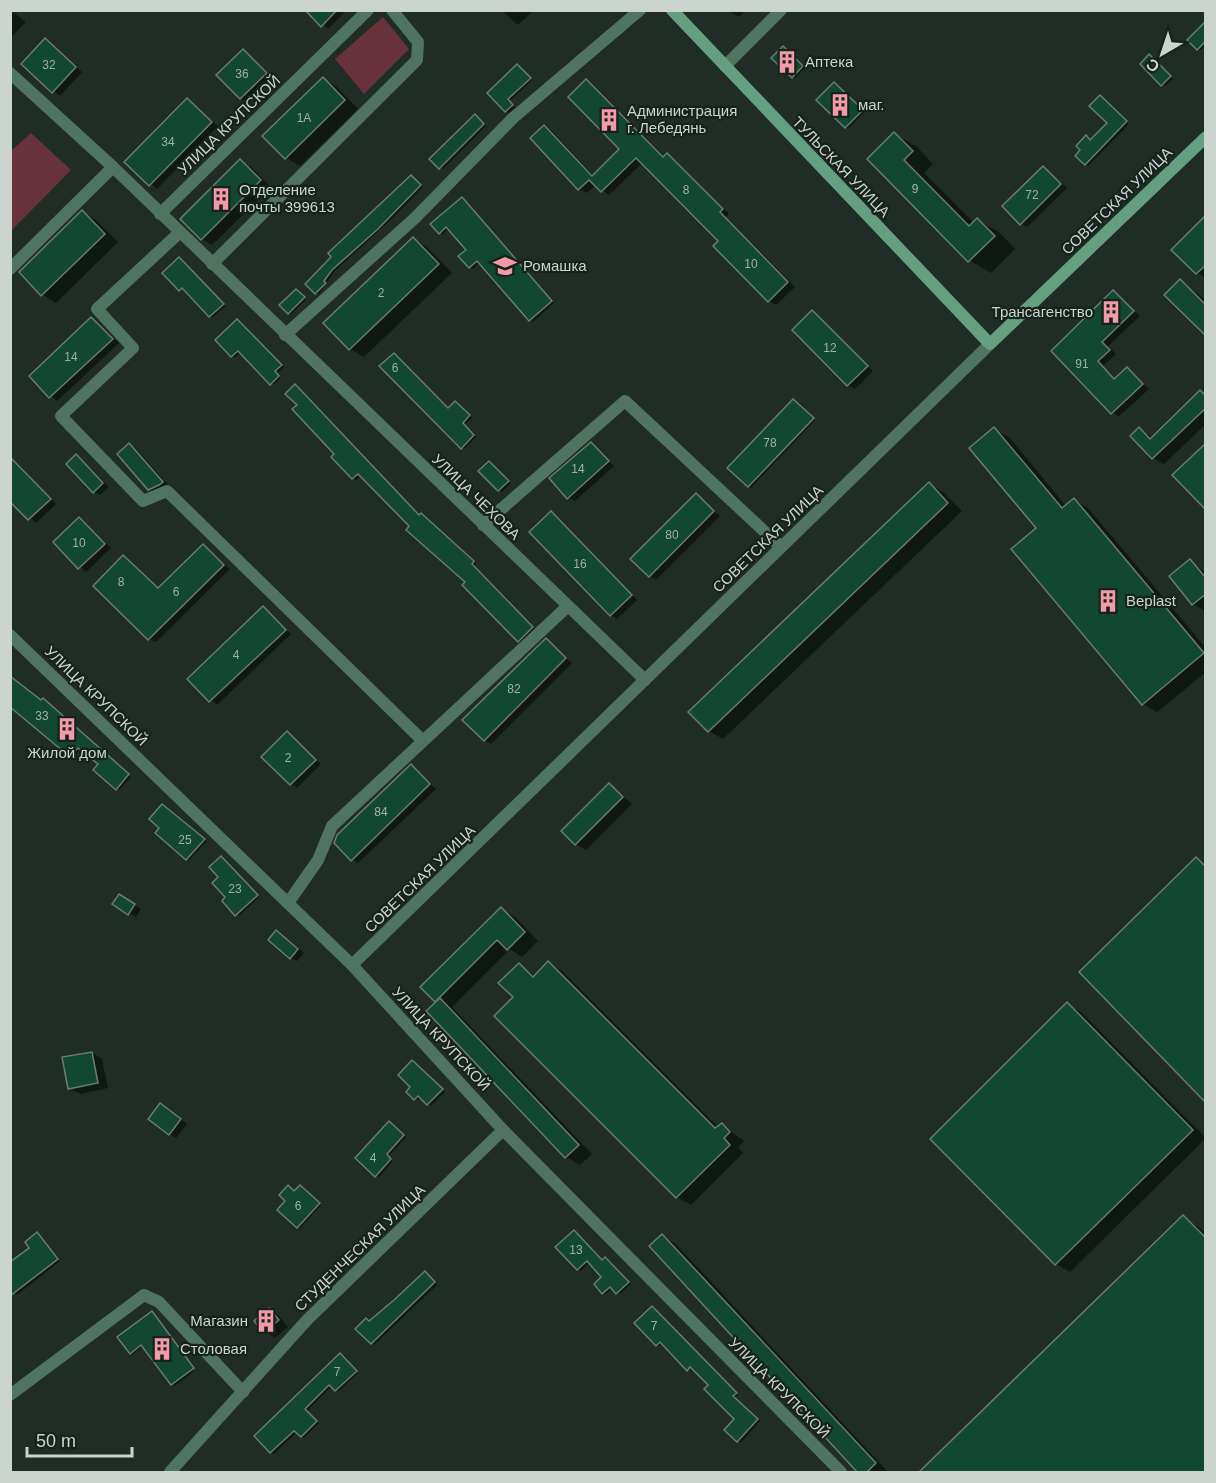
<svg xmlns="http://www.w3.org/2000/svg" width="1216" height="1483" font-family="Arial,sans-serif">
<rect width="100%" height="100%" fill="#1f2d26"/>
<!-- green -->
<g fill="#68323d">
<polygon points="383,17 409,49 364,94 335,59"/>
<polygon points="31,133 71,170 11,231 11,151"/>
</g>
<!-- shadow -->
<g fill="#0007">
<polygon points="10,10 26,22 10,38"/>
<polygon points="307,10 347,10 328,29"/>
<polygon points="501,10 531,10 532,12 518,25"/>
<polygon points="727,10 746,10 739,17"/>
<polygon points="1206,23 1206,45 1201,50 1198,49"/>
<polygon points="45,40 82,72 60,96 23,63"/>
<polygon points="244,50 273,77 247,102 241,98"/>
<polygon points="786,50 805,68 795,78 792,77"/>
<polygon points="1152,58 1173,79 1165,86 1162,85"/>
<polygon points="520,68 532,80 510,101 515,107 509,113 489,93"/>
<polygon points="323,79 337,87 358,109 300,166 285,157"/>
<polygon points="587,80 665,157 667,154 674,159 729,214 726,217 795,287 776,305 769,301 720,241 642,163 609,195 596,185 587,193 579,189 532,138 544,126 551,130 594,176 621,149"/>
<polygon points="837,86 864,112 849,128 846,127"/>
<polygon points="1103,99 1129,124 1088,166 1086,164 1089,138 1091,141 1109,123"/>
<polygon points="187,100 218,126 157,189 126,162"/>
<polygon points="478,118 486,126 443,169 440,167"/>
<polygon points="895,134 916,146 933,164 924,173 974,223 977,220 999,232 1015,249 991,273 969,260 869,159"/>
<polygon points="240,161 251,167 271,187 212,245 202,239"/>
<polygon points="1044,168 1067,188 1027,227 1020,223"/>
<polygon points="414,178 423,187 395,216 335,271 319,294 316,293 307,284"/>
<polygon points="465,200 554,303 533,322 480,262 473,269 470,267 468,250 449,229 443,234 440,233"/>
<polygon points="82,212 96,220 118,242 56,303 42,294"/>
<polygon points="1206,218 1206,278 1197,273"/>
<polygon points="413,239 427,247 452,273 364,357 350,349"/>
<polygon points="180,258 226,306 212,318 185,289 180,290"/>
<polygon points="1180,281 1206,300 1206,334"/>
<polygon points="299,292 306,300 291,314 289,313"/>
<polygon points="1114,292 1140,316 1108,346 1116,354 1103,366 1116,380 1127,369 1149,389 1118,417 1053,351"/>
<polygon points="813,312 873,371 855,389 848,385"/>
<polygon points="91,319 119,343 57,401 31,376"/>
<polygon points="240,323 284,367 277,374 281,378 273,385 241,352 235,357 232,356"/>
<polygon points="397,356 449,409 458,404 472,418 464,425 476,437 464,449"/>
<polygon points="298,388 420,516 424,516 476,564 474,566 535,629 521,642 467,582 361,475 356,480 353,478 333,457 336,454 299,405"/>
<polygon points="1200,392 1206,395 1206,424 1164,464 1153,458 1132,436 1139,429 1153,438"/>
<polygon points="796,402 815,420 751,488 748,486"/>
<polygon points="994,429 1009,437 1066,506 1074,500 1088,508 1206,648 1206,672 1157,712 1143,704 1013,549 1038,528"/>
<polygon points="591,444 614,466 575,501 568,497"/>
<polygon points="130,445 136,449 169,486 156,493 149,489"/>
<polygon points="10,456 56,504 36,523 10,499"/>
<polygon points="77,456 109,487 100,495 94,492"/>
<polygon points="492,464 511,483 502,492 480,471"/>
<polygon points="929,484 943,492 962,511 723,739 709,731"/>
<polygon points="696,495 720,516 656,580 650,576"/>
<polygon points="552,515 560,519 637,600 617,619 611,615"/>
<polygon points="80,519 111,548 86,572 55,542"/>
<polygon points="204,545 230,569 156,642 149,639 123,557 160,589"/>
<polygon points="1190,561 1206,573 1204,610 1193,604"/>
<polygon points="263,608 291,634 217,705 189,679"/>
<polygon points="546,640 572,663 491,744 485,740"/>
<polygon points="46,702 131,777 119,790 100,764 81,748 74,758 71,756 10,705"/>
<polygon points="287,733 321,764 297,788 291,784"/>
<polygon points="411,766 436,789 358,863 352,859"/>
<polygon points="609,785 632,804 586,850 576,844"/>
<polygon points="165,807 207,841 189,860 161,828"/>
<polygon points="224,859 259,897 239,916 228,898 220,877"/>
<polygon points="119,896 141,909 136,917 114,904"/>
<polygon points="501,909 515,917 538,941 522,957 510,949 452,1007 592,1154 580,1165 566,1157 428,1011 438,1002 436,1001"/>
<polygon points="283,936 304,953 297,961 291,958"/>
<polygon points="548,963 562,971 719,1128 722,1125 744,1141 738,1147 743,1153 691,1205 677,1197 496,1016 515,997 519,965 536,976"/>
<polygon points="1067,1004 1081,1012 1206,1138 1070,1272 1056,1264 932,1139"/>
<polygon points="92,1053 102,1059 108,1088 80,1094 69,1088"/>
<polygon points="415,1063 445,1092 431,1106 421,1097 418,1100 415,1099 412,1087"/>
<polygon points="167,1109 187,1124 176,1138 169,1134"/>
<polygon points="392,1124 406,1137 388,1157 393,1161 379,1177 376,1175"/>
<polygon points="303,1188 321,1205 300,1228 298,1227 294,1192"/>
<polygon points="1183,1216 1206,1233 1206,1472"/>
<polygon points="37,1234 60,1261 17,1295 10,1289 10,1261 31,1248"/>
<polygon points="662,1236 676,1244 888,1472 861,1472"/>
<polygon points="558,1247 603,1261 606,1259 631,1284 620,1294 613,1288 606,1294 603,1293 603,1277 590,1262 581,1271"/>
<polygon points="428,1275 437,1285 374,1345 372,1343 370,1322"/>
<polygon points="269,1310 279,1316 288,1327 275,1338 265,1332"/>
<polygon points="655,1310 738,1395 735,1398 760,1421 741,1443 726,1430 736,1419 710,1385 694,1368 691,1371 688,1369 663,1343 659,1346 656,1345"/>
<polygon points="151,1313 194,1371 175,1386 144,1346 133,1354 131,1353"/>
<polygon points="343,1356 358,1373 339,1391 332,1386 307,1411 319,1423 304,1438 297,1432 274,1454 271,1452 256,1436"/>
</g>
<!-- building -->
<g fill="#124731" stroke="#6b7b72" stroke-width="1.5">
<polygon points="305,10 337,10 321,27"/>
<polygon points="1206,21 1206,41 1197,50 1187,40"/>
<polygon points="45,38 76,67 52,93 21,64"/>
<polygon points="783,46 803,66 792,78 771,58"/>
<polygon points="243,49 267,73 240,99 216,75"/>
<polygon points="1149,54 1171,76 1161,86 1140,64"/>
<polygon points="517,64 531,78 508,99 513,105 505,112 487,93"/>
<polygon points="323,77 345,100 285,159 262,136"/>
<polygon points="586,79 663,157 667,153 723,209 720,212 788,282 768,302 713,246 718,241 636,158 601,192 589,180 578,190 530,138 544,125 592,176 619,149 568,97"/>
<polygon points="834,82 863,110 845,128 816,100"/>
<polygon points="1100,95 1127,121 1085,165 1075,156 1080,150 1076,146 1086,135 1090,140 1107,123 1089,106"/>
<polygon points="187,98 212,122 149,186 124,162"/>
<polygon points="475,114 484,124 439,169 429,159"/>
<polygon points="894,132 913,151 904,160 969,226 977,218 995,236 968,262 867,159"/>
<polygon points="240,159 261,180 201,240 180,219"/>
<polygon points="1043,166 1061,184 1020,225 1002,206"/>
<polygon points="411,175 421,185 378,229 332,270 324,281 326,283 315,294 305,284 331,257 328,253"/>
<polygon points="462,197 552,301 529,321 477,261 469,268 458,256 466,250 446,227 439,234 430,224"/>
<polygon points="82,210 105,234 41,296 19,272"/>
<polygon points="1206,215 1206,265 1196,274 1171,250"/>
<polygon points="413,237 439,264 349,350 323,323"/>
<polygon points="179,257 224,304 209,317 182,288 179,291 162,273"/>
<polygon points="1180,279 1206,305 1206,336 1164,295"/>
<polygon points="296,289 305,297 288,314 279,305"/>
<polygon points="1113,290 1134,311 1102,342 1110,350 1098,361 1114,379 1127,367 1143,384 1111,414 1051,351"/>
<polygon points="812,310 868,366 847,386 792,330"/>
<polygon points="91,317 113,339 49,398 29,376"/>
<polygon points="237,319 282,365 275,371 279,376 270,385 238,351 231,357 215,340"/>
<polygon points="394,353 448,408 455,401 470,415 463,423 474,435 461,449 379,366"/>
<polygon points="295,384 419,515 421,513 474,561 472,564 533,627 518,642 462,585 465,582 406,530 409,526 358,474 352,479 331,457 334,454 292,409 297,405 285,394"/>
<polygon points="1200,390 1206,396 1206,408 1152,459 1130,436 1139,427 1150,439"/>
<polygon points="793,399 814,418 748,487 727,468"/>
<polygon points="994,427 1062,508 1074,498 1204,653 1142,705 1011,549 1036,528 969,448"/>
<polygon points="591,442 609,461 567,499 549,478"/>
<polygon points="129,443 163,482 159,485 148,490 117,454"/>
<polygon points="1206,443 1206,510 1172,475"/>
<polygon points="76,454 103,483 93,493 66,464"/>
<polygon points="10,457 51,499 28,520 10,502"/>
<polygon points="489,461 509,481 498,491 478,471"/>
<polygon points="929,482 948,503 708,732 688,712"/>
<polygon points="696,493 714,511 649,577 630,559"/>
<polygon points="551,511 632,595 610,616 529,532"/>
<polygon points="79,517 105,544 78,569 53,542"/>
<polygon points="203,544 224,565 148,640 93,586 123,555 158,588"/>
<polygon points="1190,559 1206,578 1206,594 1192,605 1169,576"/>
<polygon points="263,606 286,630 209,702 187,679"/>
<polygon points="546,638 566,658 484,741 462,720"/>
<polygon points="10,676 41,700 43,698 129,774 116,790 93,770 98,764 78,748 70,757 10,707"/>
<polygon points="287,731 316,760 290,785 261,757"/>
<polygon points="411,764 430,784 351,861 334,843 337,835"/>
<polygon points="609,783 623,797 575,845 561,831"/>
<polygon points="162,804 205,839 186,860 155,833 159,828 149,819"/>
<polygon points="221,856 258,895 235,916 222,901 225,897 212,883 218,877 209,867"/>
<polygon points="1196,857 1206,867 1206,1103 1079,972"/>
<polygon points="119,894 135,904 128,915 112,904"/>
<polygon points="501,907 525,932 507,950 497,940 435,1002 420,987"/>
<polygon points="276,930 298,949 290,959 268,940"/>
<polygon points="548,961 715,1128 722,1123 730,1132 724,1138 730,1145 676,1198 494,1016 513,997 498,983 519,963 533,977"/>
<polygon points="440,998 579,1145 565,1158 426,1011"/>
<polygon points="1067,1002 1193,1130 1055,1265 930,1139"/>
<polygon points="92,1052 98,1083 68,1089 62,1057"/>
<polygon points="412,1060 443,1089 427,1105 418,1096 414,1100 406,1092 410,1087 398,1075"/>
<polygon points="160,1103 181,1119 169,1135 148,1119"/>
<polygon points="389,1121 404,1135 387,1154 391,1159 375,1177 355,1158"/>
<polygon points="288,1185 294,1191 300,1185 320,1203 297,1228 277,1210 285,1201 279,1195"/>
<polygon points="1183,1215 1206,1238 1206,1473 918,1473"/>
<polygon points="574,1230 602,1260 605,1257 629,1282 616,1294 610,1287 602,1294 594,1284 601,1277 587,1261 577,1270 555,1247"/>
<polygon points="37,1232 58,1259 10,1296 10,1262 29,1248 25,1242"/>
<polygon points="662,1234 876,1463 866,1473 858,1473 649,1246"/>
<polygon points="425,1271 435,1282 371,1344 355,1329 366,1318 369,1321 394,1300"/>
<polygon points="652,1306 737,1393 733,1396 758,1419 737,1442 724,1430 734,1419 704,1389 708,1385 690,1367 687,1371 660,1342 656,1346 634,1323"/>
<polygon points="269,1308 279,1320 264,1333 254,1321"/>
<polygon points="152,1311 194,1368 171,1385 141,1345 130,1354 117,1337"/>
<polygon points="340,1353 357,1371 335,1391 329,1385 305,1409 317,1421 301,1437 294,1431 270,1453 254,1436"/>
</g>
<g fill="none" stroke-linecap="round" stroke-linejoin="round">
<!-- minor -->
<g stroke="#507462" stroke-width="12">
<polyline points="10,73 113,167 645,680"/>
<polyline points="160,214 368,10"/>
<polyline points="179,233 97,309 133,348 61,416 143,501 167,491 422,740"/>
<polyline points="212,264 417,60 418,42 392,10"/>
<polyline points="10,269 113,167"/>
<polyline points="285,335 415,218 513,118 640,10"/>
<polyline points="483,525 625,401 781,547"/>
<polyline points="10,635 352,965 503,1130 841,1472"/>
<polyline points="288,903 318,860 332,826 568,606"/>
<polyline points="352,965 990,344"/>
<polyline points="10,1395 144,1295 159,1302 243,1392"/>
<polyline points="170,1472 307,1320 503,1130"/>
</g>
<!-- tertiary -->
<polyline stroke="#507462" stroke-width="12" points="725,66 781,10"/>
<!-- secondary -->
<polyline stroke="#649f82" stroke-width="12" points="672,10 990,344 1206,137"/>
</g>
<!-- icons -->
<defs>
<g id="building-bare" transform="scale(1.8)"><path d="M-4-6H4V6H1V3H-1V6H-4ZM-2.5-4.3h1.7v1.8h-1.7ZM.8-4.3h1.7v1.8H.8ZM-2.5-1h1.7V.8h-1.7ZM.8-1h1.7V.8H.8Z" fill="#f39aaa" stroke="#16231c" stroke-width="2.5" paint-order="stroke"/></g>
<g id="school-bare" transform="scale(1.8)"><path d="M0-5L7-2L0 1L-7-2ZM-4 1L0 2.5L4 1V4Q0 6-4 4Z" fill="#f39aaa" stroke="#16231c" stroke-width="2.5" paint-order="stroke"/></g>
</defs>
<g fill-rule="evenodd">
<use href="#building-bare" x="787" y="62"/>
<use href="#building-bare" x="840" y="105"/>
<use href="#building-bare" x="609" y="120"/>
<use href="#building-bare" x="221" y="199"/>
<use href="#school-bare" x="505" y="266"/>
<use href="#building-bare" x="1111" y="312"/>
<use href="#building-bare" x="1108" y="601"/>
<use href="#building-bare" x="67" y="729"/>
<use href="#building-bare" x="266" y="1321"/>
<use href="#building-bare" x="162" y="1349"/>
</g>
<g text-anchor="middle" stroke-width="4.5" stroke-linejoin="round" paint-order="stroke">
<!-- number labels -->
<g font-size="12" fill="#9db1a8">
<text x="49" y="69">32</text>
<text x="242" y="78">36</text>
<text x="304" y="122">1А</text>
<text x="168" y="146">34</text>
<text x="915" y="193">9</text>
<text x="686" y="194">8</text>
<text x="1032" y="199">72</text>
<text x="751" y="268">10</text>
<text x="381" y="297">2</text>
<text x="830" y="352">12</text>
<text x="71" y="361">14</text>
<text x="1082" y="368">91</text>
<text x="395" y="372">6</text>
<text x="770" y="447">78</text>
<text x="578" y="473">14</text>
<text x="672" y="539">80</text>
<text x="79" y="547">10</text>
<text x="580" y="568">16</text>
<text x="121" y="586">8</text>
<text x="176" y="596">6</text>
<text x="236" y="659">4</text>
<text x="514" y="693">82</text>
<text x="42" y="720">33</text>
<text x="288" y="762">2</text>
<text x="381" y="816">84</text>
<text x="185" y="844">25</text>
<text x="235" y="893">23</text>
<text x="373" y="1162">4</text>
<text x="298" y="1210">6</text>
<text x="576" y="1254">13</text>
<text x="654" y="1330">7</text>
<text x="337" y="1376">7</text>
</g>
<!-- poi labels -->
<g font-size="15" fill="#cbd4cf" stroke="#16231c" text-anchor="start">
<text x="805" y="67">Аптека</text>
<text x="858" y="110">маг.</text>
<text x="627" y="116">Администрация<tspan x="627" dy="17">г. Лебедянь</tspan></text>
<text x="239" y="195">Отделение<tspan x="239" dy="17">почты 399613</tspan></text>
<text x="523" y="271">Ромашка</text>
<text x="1093" y="317" text-anchor="end">Трансагенство</text>
<text x="1126" y="606">Beplast</text>
<text x="67" y="758" text-anchor="middle">Жилой дом</text>
<text x="248" y="1326" text-anchor="end">Магазин</text>
<text x="180" y="1354">Столовая</text>
</g>
<!-- street labels -->
<g font-size="15" fill="#cbd4cf" stroke="#16231c">
<text transform="translate(229 125) rotate(-44)" y="5">УЛИЦА КРУПСКОЙ</text>
<text transform="translate(841 167) rotate(46)" y="5">ТУЛЬСКАЯ УЛИЦА</text>
<text transform="translate(1117 201) rotate(-44)" y="5">СОВЕТСКАЯ УЛИЦА</text>
<text transform="translate(476 497) rotate(44)" y="5">УЛИЦА ЧЕХОВА</text>
<text transform="translate(768 539) rotate(-44)" y="5">СОВЕТСКАЯ УЛИЦА</text>
<text transform="translate(96 696) rotate(44)" y="5">УЛИЦА КРУПСКОЙ</text>
<text transform="translate(420 879) rotate(-44)" y="5">СОВЕТСКАЯ УЛИЦА</text>
<text transform="translate(441 1039) rotate(47)" y="5">УЛИЦА КРУПСКОЙ</text>
<text transform="translate(360 1248) rotate(-44)" y="5">СТУДЕНЧЕСКАЯ УЛИЦА</text>
<text transform="translate(779 1388) rotate(45)" y="5">УЛИЦА КРУПСКОЙ</text>
</g>
</g>
<!-- border -->
<rect width="1216" height="1483" fill="none" stroke="#cbd4cf" stroke-width="24"/>
<!-- north arrow -->
<g transform="translate(1162 54) rotate(219)" stroke="#16231c" stroke-width="4.5" paint-order="stroke">
<path d="M0-4.5L10 22L0 15L-10 22Z" fill="#cbd4cf"/>
<text y="-9" font-size="16" font-weight="bold" text-anchor="middle" fill="#cbd4cf">С</text>
</g>
<!-- scale -->
<path d="M27 1447v9h105v-9" fill="none" stroke="#cbd4cf" stroke-width="3"/>
<text x="36" y="1447" font-size="18" fill="#cbd4cf" stroke="#16231c" stroke-width="4.5" paint-order="stroke">50 m</text>
</svg>
